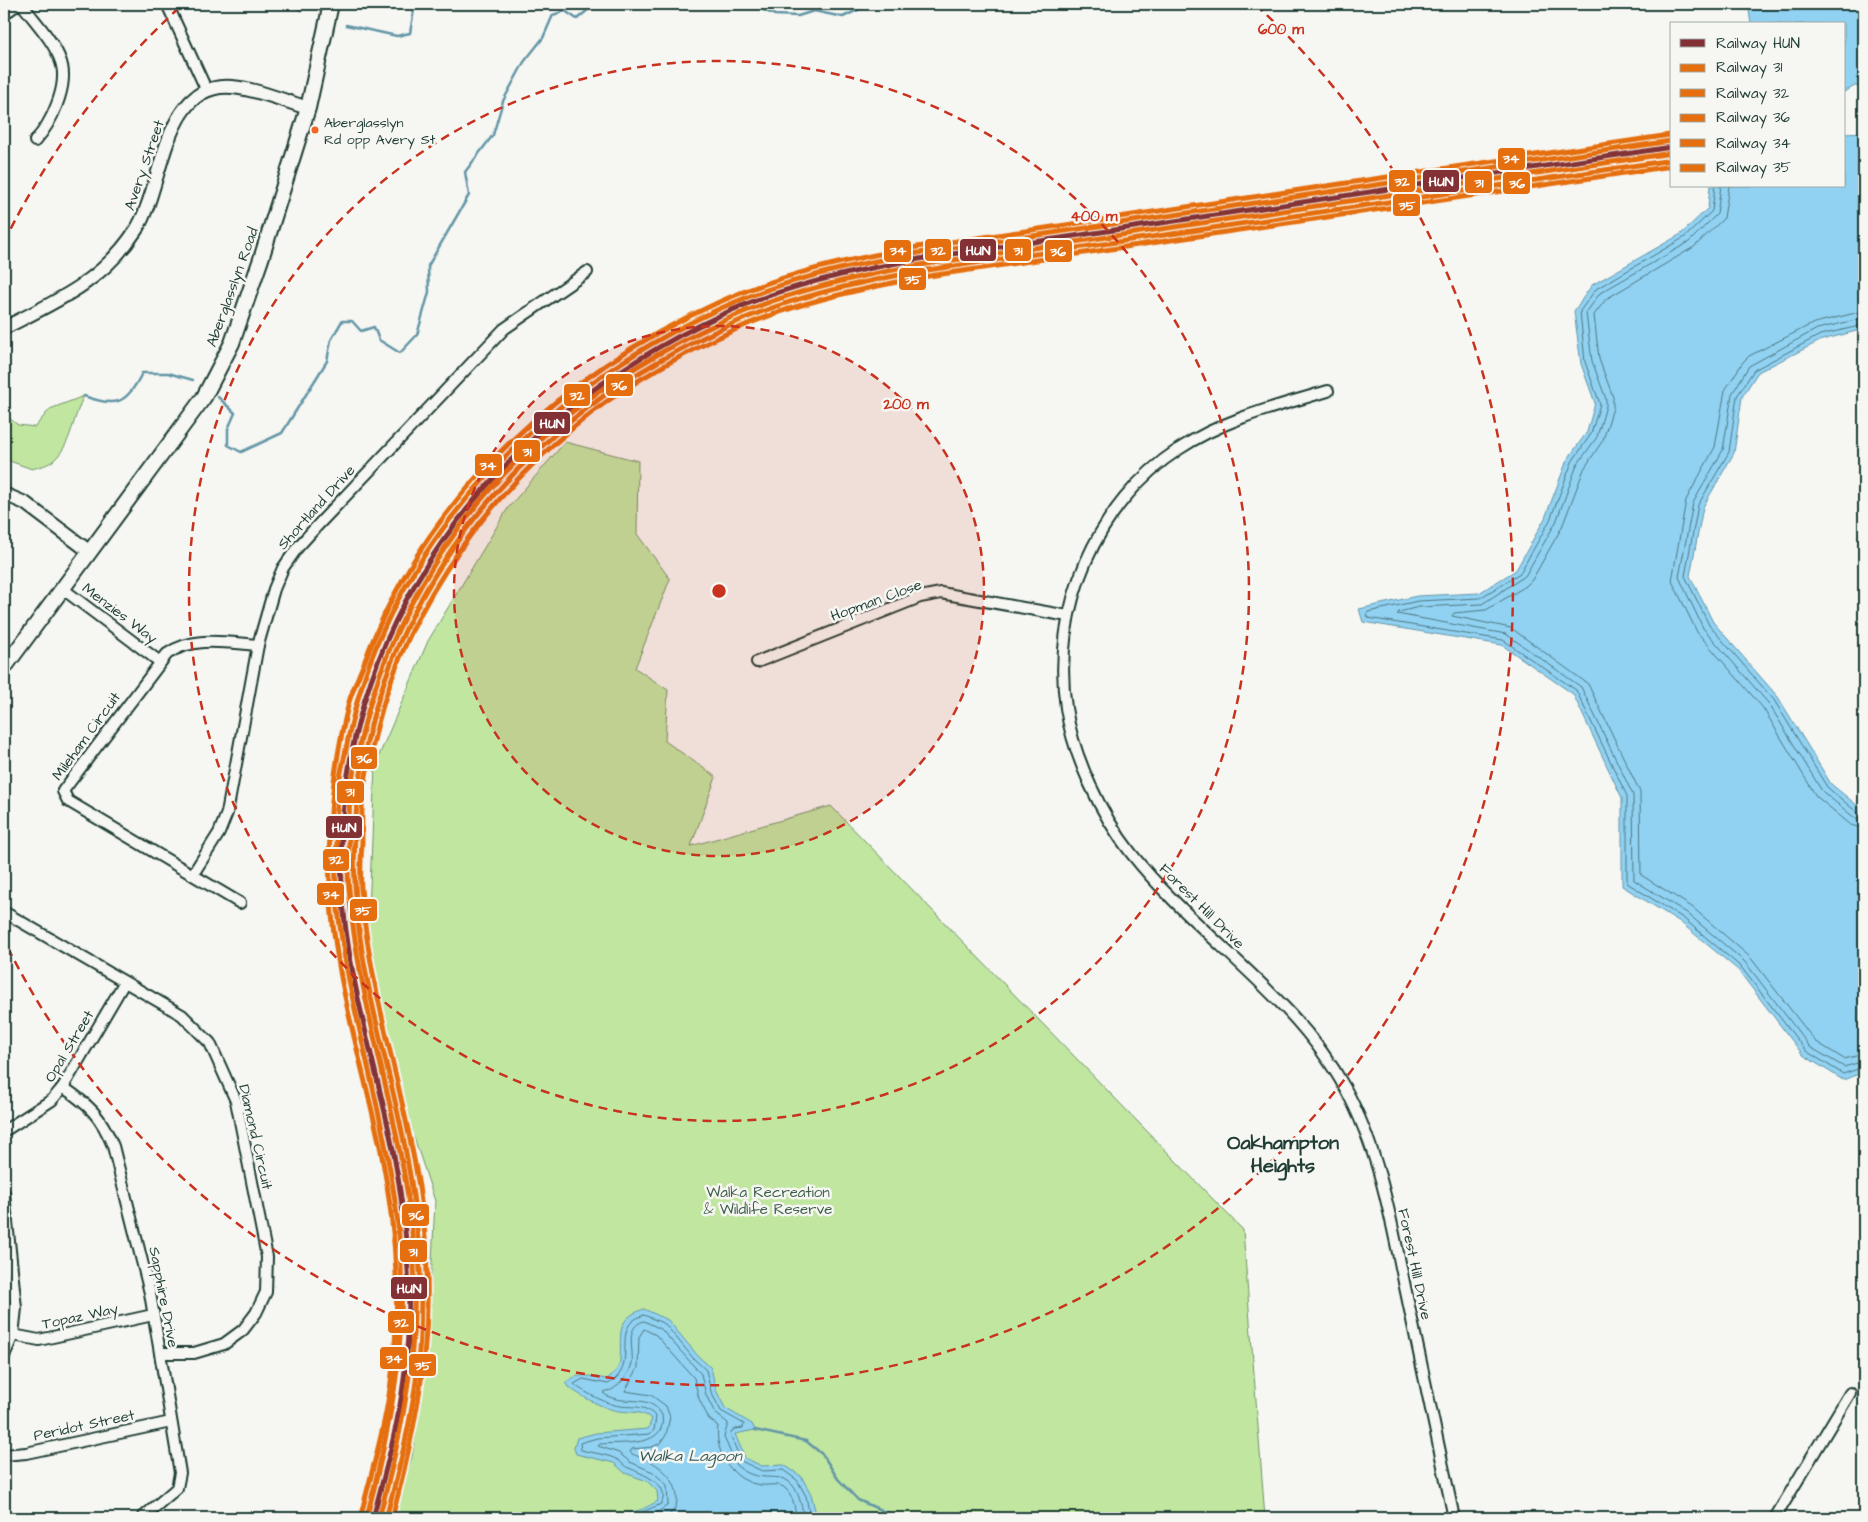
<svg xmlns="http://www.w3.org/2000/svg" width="1868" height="1522" font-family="'Architects Daughter',sans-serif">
<rect width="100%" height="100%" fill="#f6f6f2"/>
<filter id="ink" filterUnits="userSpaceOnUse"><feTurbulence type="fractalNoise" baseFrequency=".02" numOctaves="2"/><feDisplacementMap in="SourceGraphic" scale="10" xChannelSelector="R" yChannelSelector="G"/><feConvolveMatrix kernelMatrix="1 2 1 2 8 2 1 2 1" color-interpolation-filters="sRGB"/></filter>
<g filter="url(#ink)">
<!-- green -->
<g fill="#c0e6a0" stroke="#70926a">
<path d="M84,396C73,416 72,444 54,460C49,465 38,467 32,469L4,459V419L9,418L18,425L35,427L50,409Z"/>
<polygon points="565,442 638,461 637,534 670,579 635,668 668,690 665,741 716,777 691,846 831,806 1243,1230 1265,1518 392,1518 412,1457 427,1365 435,1201 405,1110 368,937 375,765 428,641 508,508"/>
</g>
<!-- water -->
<g fill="#91d1f2" stroke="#6396a6">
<polygon points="1748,4 1864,4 1864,87 1855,86 1844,92 1844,24 1751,24"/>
<polygon points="1864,132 1864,329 1822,340 1758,372 1742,397 1734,453 1703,507 1690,576 1713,622 1778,697 1831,784 1864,811 1864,1072 1843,1080 1803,1055 1738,970 1680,922 1622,886 1622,798 1573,694 1502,645 1363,622 1359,609 1417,596 1479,593 1516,570 1545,518 1567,460 1587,432 1595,403 1581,364 1574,311 1592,285 1681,234 1708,208 1710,186 1844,186 1844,133"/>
<path d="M644,1309L668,1320L698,1356L711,1368L716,1390L725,1408L752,1424L755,1430L735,1434L745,1458L762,1466L784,1465L801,1476L811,1494L817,1518H620L622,1515L643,1509L658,1501L657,1491L647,1481L625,1473L614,1463L576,1454L574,1448L577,1438L596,1433L648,1429L652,1419C640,1410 633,1413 619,1411C606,1410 573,1393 565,1383C579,1371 591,1377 607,1379C613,1374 620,1368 620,1360C622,1336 614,1319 644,1309Z"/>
</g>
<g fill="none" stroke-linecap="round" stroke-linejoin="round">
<!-- shore -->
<g stroke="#4d7880" stroke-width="1">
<polyline points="1715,186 1712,211 1685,237 1596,289 1580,311 1585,362 1600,404 1591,434 1572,462 1550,520 1520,573 1480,598 1418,601 1368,612 1366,615 1368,618 1503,640 1576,690 1627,796 1627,883 1683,918 1741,967 1806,1051 1843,1074 1864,1067"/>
<polyline points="1721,186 1717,214 1689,242 1600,293 1586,313 1592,361 1606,399 1606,406 1597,437 1577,465 1556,522 1525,576 1482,604 1419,607 1399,612 1397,614 1506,634 1581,687 1633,795 1634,880 1687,913 1745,962 1810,1047 1844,1067 1864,1061"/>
<polyline points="1729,186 1724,218 1694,247 1606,299 1594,315 1599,359 1613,397 1613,408 1603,440 1584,469 1562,527 1532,580 1526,586 1486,610 1454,613 1452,616 1511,628 1588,684 1640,792 1641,875 1692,907 1750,957 1815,1041 1844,1059 1864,1054"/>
<polyline points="1864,311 1814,323 1749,356 1743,362 1725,390 1715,447 1686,500 1672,581 1697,632 1763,708 1816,796 1851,825 1864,829"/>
<polyline points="1864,318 1817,329 1749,366 1732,394 1723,450 1693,503 1679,577 1703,628 1769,704 1822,791 1856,819 1864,821"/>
<polyline points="1864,325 1820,335 1754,370 1737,396 1729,452 1698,505 1685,576 1709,625 1774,700 1827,787 1859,814 1864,815"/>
<path d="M629,1518L661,1504C672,1484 642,1474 629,1468C624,1467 621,1461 616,1459C606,1454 592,1453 581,1450L580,1443L597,1438L650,1434L654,1430L656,1417C645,1404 635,1408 620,1406C609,1405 581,1391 574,1384L583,1379L608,1384C642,1366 607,1326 644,1315L665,1324L694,1359L706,1370L711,1392L721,1411L744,1424L743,1428L734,1429L730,1434L741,1461L762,1471L783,1470L797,1480L806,1496L810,1518"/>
<path d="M649,1518L668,1505L667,1485L653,1472L630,1462L619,1453L598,1446L600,1444C622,1442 668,1448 662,1415C649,1391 621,1408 603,1393C607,1389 609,1392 613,1389C621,1384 630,1373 632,1363C634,1349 624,1327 644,1321L661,1329L701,1374L706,1395L715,1413L728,1423L724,1437L736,1465C768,1494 793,1452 804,1518"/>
<path d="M664,1518C672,1514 677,1508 677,1499C677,1479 661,1466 644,1458C638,1456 634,1456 630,1452L632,1449L652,1447L661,1443L666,1435L670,1417L666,1406L651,1395L625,1391L638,1368L639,1337L644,1329L656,1335L694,1378L699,1399L709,1419L718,1426C714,1453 733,1482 761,1485C770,1486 779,1482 786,1489C794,1497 795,1509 796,1518"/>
</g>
<!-- stream -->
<g stroke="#6396a6" stroke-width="2.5">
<polyline points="291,4 301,10"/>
<polyline points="750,4 775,15 798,16 814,11 843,17 870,4"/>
<polyline points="346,25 397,36 410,33 415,4"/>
<path d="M84,396C116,408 127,404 142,373H168L193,380"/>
<polyline points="218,397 235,413 228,429 228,445 241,452 282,433 327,361 331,340 342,321 352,321 361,331 374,327 379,340 400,353 417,335 429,292 428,266 469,195 465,172 493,135 503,101 524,62 543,38 553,15 565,11 577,19 595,4"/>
<polyline points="755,1430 806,1441 823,1455 838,1479 858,1500 890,1514 892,1518"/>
</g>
<!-- minor casing -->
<g stroke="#1f3d34" stroke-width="14">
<g id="minor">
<path d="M22,4C35,22 54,41 61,62C69,86 51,124 35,141"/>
<polyline points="167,4 206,89"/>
<polyline points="4,14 18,4"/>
<path d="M1328,391C1277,406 1224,419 1179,449C1096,503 1051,610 1066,708C1073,756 1101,815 1131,853C1196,936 1294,994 1345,1088C1379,1150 1391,1219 1405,1287C1422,1364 1437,1441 1454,1518"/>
<polyline points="63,589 160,662"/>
<polyline points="757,662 920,597 941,593 1068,616"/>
<polyline points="193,874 219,833 227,813 258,645 274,589 283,568 297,548 317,526 504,329 587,272"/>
<path d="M240,903L68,801L63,791L167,654C194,635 228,643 258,645"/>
<polyline points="4,912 182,1015 210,1043 236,1101 267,1257 266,1292 256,1313 243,1330 224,1344 194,1353 160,1353"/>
<path d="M63,1087C89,1105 101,1116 113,1146L150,1293L180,1473L177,1488L142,1518"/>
<polyline points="4,1131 52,1100 63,1087 124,983"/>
<polyline points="4,1193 16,1308 13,1335 4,1356"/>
<polyline points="13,1335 39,1340 153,1315"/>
<polyline points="4,1455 26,1453 171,1422"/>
<polyline points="1775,1518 1850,1393"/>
</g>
</g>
<!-- tertiary casing -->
<g stroke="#1f3d34" stroke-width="16">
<g id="tertiary">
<path d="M4,328C57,301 102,282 136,230C164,187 162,81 232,87C257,89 284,101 308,108"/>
<polyline points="4,494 25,503 90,552"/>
</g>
</g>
<!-- secondary casing -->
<g stroke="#1f3d34" stroke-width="18">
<polyline id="secondary" points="4,668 204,397 232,343 261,259 308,108 331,4"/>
</g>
<!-- minor -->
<use href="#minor" stroke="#f6f6f2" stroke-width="10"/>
<!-- tertiary -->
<use href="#tertiary" stroke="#f6f6f2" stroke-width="12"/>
<!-- secondary -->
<use href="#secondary" stroke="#f6f6f2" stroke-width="14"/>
<!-- rail-1 casing -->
<g stroke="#f6f6f2" stroke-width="9">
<path id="rail-1" d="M373,1518C385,1472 398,1426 404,1379C414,1302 408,1226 393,1150C376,1063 346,975 342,886C330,626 493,421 721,315C783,286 852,271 919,259L1672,147"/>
</g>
<!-- rail-2 casing -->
<g stroke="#f6f6f2" stroke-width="9">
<path id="rail-2" d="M379,1518C410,1403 425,1311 407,1191C391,1090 357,992 349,889C347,874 349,858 349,842C349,826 349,810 350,795C351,779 356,764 359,748C386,617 464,498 568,415C615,377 669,346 723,321C785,292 853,277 920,265L1672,153"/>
</g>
<!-- rail-3 casing -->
<g stroke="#f6f6f2" stroke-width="9">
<path id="rail-3" d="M367,1516C397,1402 412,1312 394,1194C379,1092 344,993 336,889C335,873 336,857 337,841C337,825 336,809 338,793C339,775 345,757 348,739C388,543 542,390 719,309C782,280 851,265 918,253L1671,141"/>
</g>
<!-- rail-4 casing -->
<g stroke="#f6f6f2" stroke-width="9">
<path id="rail-4" d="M386,1518C398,1473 410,1427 416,1381C426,1302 420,1224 405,1147C388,1060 359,974 355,885C346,700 430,536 572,420C618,382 672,352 725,327C787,298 855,283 921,271L1672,160"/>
</g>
<!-- rail-5 casing -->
<g stroke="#f6f6f2" stroke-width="9">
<path id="rail-5" d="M361,1515C372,1471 385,1427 391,1382C402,1305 396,1227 381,1151C363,1064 333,975 330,885C327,823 334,762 349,702C354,685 363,667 369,650C431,492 565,372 717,303C781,274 849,259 917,247L1670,135"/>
</g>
<!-- rail-6 casing -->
<g stroke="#f6f6f2" stroke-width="9">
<path id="rail-6" d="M392,1518C423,1402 438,1308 419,1187C403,1087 369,990 361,889C360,873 361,857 362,842C362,826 361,811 363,795C364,780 369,764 372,749C398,621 475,509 575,426C620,388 674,358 728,333C788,304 856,290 922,277L1672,166"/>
</g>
<!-- rail-1 -->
<use href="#rail-1" stroke="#833134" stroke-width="5"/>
<!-- rail-2 -->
<use href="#rail-2" stroke="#e56e0f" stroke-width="5"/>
<!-- rail-3 -->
<use href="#rail-3" stroke="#e56e0f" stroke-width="5"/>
<!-- rail-4 -->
<use href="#rail-4" stroke="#e56e0f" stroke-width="5"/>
<!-- rail-5 -->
<use href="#rail-5" stroke="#e56e0f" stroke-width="5"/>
<!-- rail-6 -->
<use href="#rail-6" stroke="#e56e0f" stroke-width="5"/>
</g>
</g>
<!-- distance rings -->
<circle cx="719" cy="591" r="265" fill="#c8321e" fill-opacity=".12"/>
<g fill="none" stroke="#c8321e" stroke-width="2.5" stroke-dasharray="9 6">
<circle cx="719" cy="591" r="265"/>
<circle cx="719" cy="591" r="530"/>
<path d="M4 242A795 795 0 0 1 182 5M1256 5A795 795 0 1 1 4 940"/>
</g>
<!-- markers -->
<circle fill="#f26522" stroke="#f6f6f2" stroke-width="2" cx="315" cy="130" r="4.5"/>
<g text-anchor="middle" stroke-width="5" stroke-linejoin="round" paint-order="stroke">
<!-- bus labels -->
<g font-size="14" fill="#1f3d34" stroke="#f6f6f2" text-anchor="start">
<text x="324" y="127">Aberglasslyn<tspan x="324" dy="17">Rd opp Avery St</tspan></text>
</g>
<!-- street labels -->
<g font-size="15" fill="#1f3d34" stroke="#f6f6f2">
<text transform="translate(144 165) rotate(-71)" y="5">Avery Street</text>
<text transform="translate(232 287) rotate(-70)" y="5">Aberglasslyn Road</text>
<text transform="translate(316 507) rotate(-48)" y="5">Shortland Drive</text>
<text transform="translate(876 600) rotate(-20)" y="5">Hopman Close</text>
<text transform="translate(120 613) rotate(37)" y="5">Menzies Way</text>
<text transform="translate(86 736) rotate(-54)" y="5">Mileham Circuit</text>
<text transform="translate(1202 906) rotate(45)" y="5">Forest Hill Drive</text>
<text transform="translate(69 1046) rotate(-59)" y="5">Opal Street</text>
<text transform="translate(256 1137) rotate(77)" y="5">Diamond Circuit</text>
<text transform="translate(1415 1264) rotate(78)" y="5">Forest Hill Drive</text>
<text transform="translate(164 1297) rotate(79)" y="5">Sapphire Drive</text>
<text transform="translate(80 1316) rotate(-12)" y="5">Topaz Way</text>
<text transform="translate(84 1425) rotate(-12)" y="5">Peridot Street</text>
</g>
<!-- park labels -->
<g font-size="15" fill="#3f5f4a" stroke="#f6f6f2">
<text x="768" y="1197">Walka Recreation<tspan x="768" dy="17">&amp; Wildlife Reserve</tspan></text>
</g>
<!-- water labels -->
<g font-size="16" font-style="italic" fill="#365b5a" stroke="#f6f6f2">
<text x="690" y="1461">Walka Lagoon</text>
</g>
<!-- district labels -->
<g font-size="20" font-weight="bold" fill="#1f3d34" stroke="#f6f6f2">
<text x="1283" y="1149">Oakhampton<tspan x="1283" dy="23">Heights</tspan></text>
</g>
</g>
<circle cx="719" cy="591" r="8" fill="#c8321e" stroke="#f6f6f2" stroke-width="2.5"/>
<g font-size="15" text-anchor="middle" font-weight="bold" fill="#c8321e" stroke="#f6f6f2" stroke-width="5" stroke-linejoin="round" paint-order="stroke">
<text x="1281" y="34">600 m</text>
<text x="1094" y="221">400 m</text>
<text x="906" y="409">200 m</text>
</g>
<g stroke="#f6f6f2" stroke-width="2">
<rect x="1497" y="147" width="29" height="24" rx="5" fill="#e56e0f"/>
<rect x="1388" y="169" width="28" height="24" rx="5" fill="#e56e0f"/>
<rect x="1422" y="169" width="38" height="24" rx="5" fill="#833134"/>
<rect x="1464" y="170" width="29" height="24" rx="5" fill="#e56e0f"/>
<rect x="1502" y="171" width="29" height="24" rx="5" fill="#e56e0f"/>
<rect x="1392" y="193" width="29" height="24" rx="5" fill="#e56e0f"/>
<rect x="924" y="238" width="28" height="24" rx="5" fill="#e56e0f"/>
<rect x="959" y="238" width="38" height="24" rx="5" fill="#833134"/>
<rect x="1004" y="238" width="28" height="24" rx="5" fill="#e56e0f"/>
<rect x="883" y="239" width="29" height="24" rx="5" fill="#e56e0f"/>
<rect x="1044" y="239" width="29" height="24" rx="5" fill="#e56e0f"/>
<rect x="898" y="267" width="29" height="24" rx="5" fill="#e56e0f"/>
<rect x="605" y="373" width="29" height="24" rx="5" fill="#e56e0f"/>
<rect x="563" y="383" width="28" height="24" rx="5" fill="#e56e0f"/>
<rect x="533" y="411" width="38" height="24" rx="5" fill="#833134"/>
<rect x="513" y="439" width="28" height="24" rx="5" fill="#e56e0f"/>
<rect x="474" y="453" width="29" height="24" rx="5" fill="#e56e0f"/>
<rect x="350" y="746" width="28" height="24" rx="5" fill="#e56e0f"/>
<rect x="336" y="780" width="29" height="24" rx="5" fill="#e56e0f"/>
<rect x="325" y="815" width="38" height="24" rx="5" fill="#833134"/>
<rect x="322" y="848" width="28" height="24" rx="5" fill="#e56e0f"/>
<rect x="316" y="882" width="29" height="24" rx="5" fill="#e56e0f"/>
<rect x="349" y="898" width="29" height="24" rx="5" fill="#e56e0f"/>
<rect x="401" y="1203" width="29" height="24" rx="5" fill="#e56e0f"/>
<rect x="399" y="1239" width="29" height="24" rx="5" fill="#e56e0f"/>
<rect x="390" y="1276" width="38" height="24" rx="5" fill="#833134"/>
<rect x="387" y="1310" width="28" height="24" rx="5" fill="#e56e0f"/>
<rect x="379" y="1346" width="29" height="24" rx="5" fill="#e56e0f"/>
<rect x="408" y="1353" width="29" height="24" rx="5" fill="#e56e0f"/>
</g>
<g font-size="14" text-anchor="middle" font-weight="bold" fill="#fff">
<text x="1511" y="163">34</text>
<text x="1402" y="186">32</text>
<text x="1441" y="186">HUN</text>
<text x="1479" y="187">31</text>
<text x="1517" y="188">36</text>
<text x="1407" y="210">35</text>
<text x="938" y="255">32</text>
<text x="978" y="255">HUN</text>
<text x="1018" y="255">31</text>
<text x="898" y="255">34</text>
<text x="1058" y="256">36</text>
<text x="913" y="284">35</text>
<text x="619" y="390">36</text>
<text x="577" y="400">32</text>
<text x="552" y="428">HUN</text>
<text x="527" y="456">31</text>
<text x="488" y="470">34</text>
<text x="364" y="763">36</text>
<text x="350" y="796">31</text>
<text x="344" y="832">HUN</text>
<text x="336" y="864">32</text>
<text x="331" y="899">34</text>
<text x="363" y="915">35</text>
<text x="416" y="1220">36</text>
<text x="413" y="1256">31</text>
<text x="409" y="1293">HUN</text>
<text x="401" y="1327">32</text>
<text x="394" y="1363">34</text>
<text x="423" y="1370">35</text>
</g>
<!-- margin -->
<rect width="1868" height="1522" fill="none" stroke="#f6f6f2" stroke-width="20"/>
<rect x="10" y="10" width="1848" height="1502" fill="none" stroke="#1f3d34" stroke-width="2" filter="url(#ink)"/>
<!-- legend -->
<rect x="1670" y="22" width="175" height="165" fill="#f6f6f2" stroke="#a0aca6"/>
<rect x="1680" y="39" width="25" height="8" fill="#833134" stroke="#a0aca6"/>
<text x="1716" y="48" font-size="15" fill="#1f3d34">Railway HUN</text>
<rect x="1680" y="64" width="25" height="8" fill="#e56e0f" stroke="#a0aca6"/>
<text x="1716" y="72" font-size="15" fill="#1f3d34">Railway 31</text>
<rect x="1680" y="89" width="25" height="8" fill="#e56e0f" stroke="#a0aca6"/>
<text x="1716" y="98" font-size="15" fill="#1f3d34">Railway 32</text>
<rect x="1680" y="114" width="25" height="8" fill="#e56e0f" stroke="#a0aca6"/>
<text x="1716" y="122" font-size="15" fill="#1f3d34">Railway 36</text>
<rect x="1680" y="139" width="25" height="8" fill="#e56e0f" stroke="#a0aca6"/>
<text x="1716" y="148" font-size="15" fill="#1f3d34">Railway 34</text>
<rect x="1680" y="164" width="25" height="8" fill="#e56e0f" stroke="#a0aca6"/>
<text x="1716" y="172" font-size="15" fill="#1f3d34">Railway 35</text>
</svg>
